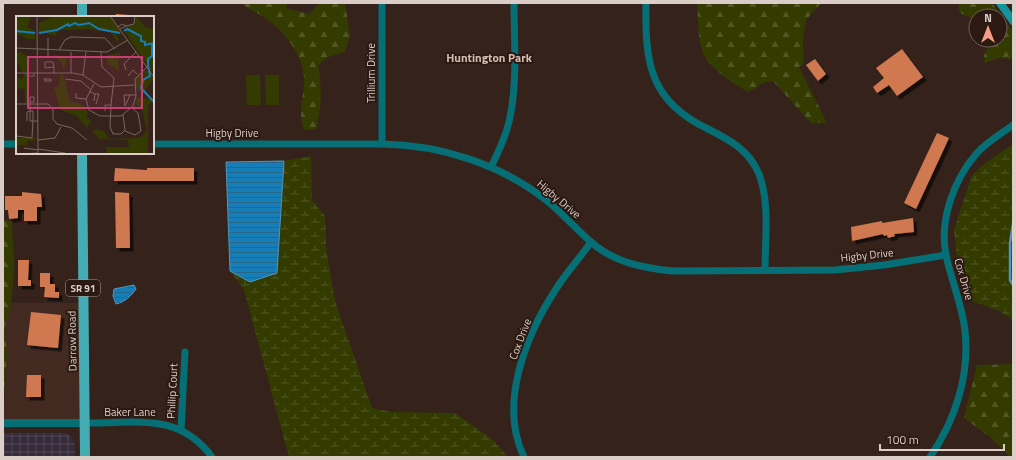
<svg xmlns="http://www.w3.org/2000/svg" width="1016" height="460" font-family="'Titillium Web',sans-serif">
<defs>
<pattern id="industrial-grid" width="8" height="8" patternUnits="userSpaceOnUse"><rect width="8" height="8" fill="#352b3a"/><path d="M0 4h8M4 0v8" fill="none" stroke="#524955"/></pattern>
<pattern id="forest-firs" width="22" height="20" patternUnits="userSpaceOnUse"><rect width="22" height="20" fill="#333b00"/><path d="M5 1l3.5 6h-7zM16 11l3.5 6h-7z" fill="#505624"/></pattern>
<pattern id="wetland-marsh" width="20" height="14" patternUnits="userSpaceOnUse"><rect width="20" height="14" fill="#333b00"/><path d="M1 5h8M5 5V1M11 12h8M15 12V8" fill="none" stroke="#505624"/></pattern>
<pattern id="water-rules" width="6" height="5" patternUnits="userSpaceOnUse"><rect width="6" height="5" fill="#177db7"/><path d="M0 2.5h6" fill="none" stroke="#26678c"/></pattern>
<filter id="shadow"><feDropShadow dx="3.5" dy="3.5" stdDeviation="0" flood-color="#0009"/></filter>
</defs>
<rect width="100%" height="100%" fill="#35231b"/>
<!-- built -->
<polygon fill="#432a20" points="11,303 81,303 82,421 3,421 7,356 5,326"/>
<!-- industrial -->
<polygon fill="url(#industrial-grid)" points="3,433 66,433 71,437 75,444 75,457 3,457"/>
<!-- green -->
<g fill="#333b00">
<polygon points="246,75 260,75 261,105 247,105"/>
<polygon points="265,75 279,75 279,105 266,105"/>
</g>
<!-- forest -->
<g fill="url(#forest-firs)">
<path d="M241,3H288L286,8L309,14L319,3H345L350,36L345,52L328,57L318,65C322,87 322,107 316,129L304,130C298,117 303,99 304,84C306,57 284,30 262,16C255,11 248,9 241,3Z"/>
<path d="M697,3H821L806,20L803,40L804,63L799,67L827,123H811L773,81C756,83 760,88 748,92C732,82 712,71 703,53C698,42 698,16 697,3Z"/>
<polygon points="958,3 992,3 1013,32 1013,59 999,58 985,63 984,55 991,44 990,40 1000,40 1000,16 976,16 976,20 960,13"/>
<polygon points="3,220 12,221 14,268 11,306 5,326 7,356 3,409"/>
<polygon points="1013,364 1013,457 1011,457 990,437 964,418 977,365"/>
</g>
<!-- wetland -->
<g fill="url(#wetland-marsh)">
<polygon points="1013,144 1013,320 999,311 970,300 958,269 954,230 972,175 984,164"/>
<polygon points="311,156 312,200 325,216 326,247 335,301 372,408 392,412 455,413 492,439 508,457 289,457 244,290 230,271 250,282 277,273 284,161"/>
</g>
<!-- water -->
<g fill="url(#water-rules)" stroke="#5295bc">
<polygon points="284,161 277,273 250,282 230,271 226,162"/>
<path d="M134,285L136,289C131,296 125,302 116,304L113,296L114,289Z"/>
</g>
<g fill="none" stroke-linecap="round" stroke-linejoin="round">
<!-- stream -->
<polyline stroke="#5295bc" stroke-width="2.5" points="1013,224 1010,243 1010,280 1013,285"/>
</g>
<!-- building -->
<g fill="#d07850" filter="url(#shadow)">
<polygon points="116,14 129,15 129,17 116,17"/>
<polygon points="902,49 923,77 897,96 889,85 877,93 873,87 884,78 876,68"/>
<polygon points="815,59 826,74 818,81 806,65"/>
<polygon points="937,133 949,138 916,209 904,203"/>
<polygon points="115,168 147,170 147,168 194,168 194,181 114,181"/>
<polygon points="22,192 41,194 42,207 37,207 37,221 24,221 24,210 18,210 18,218 9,219 8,210 5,210 5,196 22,196"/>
<polygon points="115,192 129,193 130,248 116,248"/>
<polygon points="913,218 914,232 894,234 895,236 888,238 887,235 884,236 883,234 852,241 851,227 882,221 882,223"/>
<polygon points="18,260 29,260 28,280 31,280 31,286 18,286"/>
<polygon points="40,273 50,273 50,284 55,284 55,292 59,292 59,298 44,297 45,287 40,287"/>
<polygon points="31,312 61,315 58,348 27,345"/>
<polygon points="27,375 41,375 41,397 26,397"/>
</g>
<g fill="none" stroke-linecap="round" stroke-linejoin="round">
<!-- minor -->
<g stroke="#066f75" stroke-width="7">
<polyline points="382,3 382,144"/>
<path d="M646,3C645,62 649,101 708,129C730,140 749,150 759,174C770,203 765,240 765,270"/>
<polyline points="3,144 17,144"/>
<path d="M153,144H382C441,145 500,164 546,200C562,213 575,228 591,242C613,262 643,268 672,271L835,270L884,265L946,255"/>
<path d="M491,167C498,153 505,138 509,122C518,83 514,42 514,3"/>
<path d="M84,423C135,424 178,411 212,457"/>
<polyline points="181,430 185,352"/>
<path d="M524,457C498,404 526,335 556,289C566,273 580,258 591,242"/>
<path d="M930,457C955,421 970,375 965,331C962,304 951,280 946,255C939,220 954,179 977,153C987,142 1001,134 1013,125"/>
</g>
<!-- tertiary -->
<polyline stroke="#066f75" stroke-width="8" points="3,423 84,423"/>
<!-- secondary -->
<polyline stroke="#13949b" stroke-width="8" points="1000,3 1013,21"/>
<!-- primary -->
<g stroke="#46acb3" stroke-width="10">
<polyline points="82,17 82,3"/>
<polyline points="82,153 85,457"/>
</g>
</g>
<g text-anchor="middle" stroke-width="4" stroke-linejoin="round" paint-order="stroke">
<!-- shield labels -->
<rect fill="#2b1912" stroke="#a69892" stroke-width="1" x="66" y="280" width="34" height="16" rx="3"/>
<g font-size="10" font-weight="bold" fill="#dbcec9">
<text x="83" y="292">SR 91</text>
</g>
<!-- street labels -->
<g font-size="11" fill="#dbcec9" stroke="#2b1912">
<text transform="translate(371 73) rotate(-90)" y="4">Trillium Drive</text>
<text x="232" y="137">Higby Drive</text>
<text transform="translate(559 199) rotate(40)" y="4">Higby Drive</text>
<text transform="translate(867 255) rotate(-6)" y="4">Higby Drive</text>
<text transform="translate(964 279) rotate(74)" y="4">Cox Drive</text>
<text transform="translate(520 339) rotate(-69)" y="4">Cox Drive</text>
<text transform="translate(72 341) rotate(-91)" y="4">Darrow Road</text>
<text transform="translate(172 391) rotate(-87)" y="4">Phillip Court</text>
<text x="130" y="416">Baker Lane</text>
</g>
<!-- neighbourhood labels -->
<g font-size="12" font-weight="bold" fill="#d4bbb1" stroke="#2b1912">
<text x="489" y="62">Huntington Park</text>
</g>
</g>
<!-- overview -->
<g transform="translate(16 16)">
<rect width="138" height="138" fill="#35231b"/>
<path d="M3,0H19L15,1L11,11L19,15V23H11L7,20V1ZM39,0H93L106,18H100L103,24L101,26L95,16L71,13L43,14L39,20L30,17L23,18V7ZM120,0L129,11L138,13V53L135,55L109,16L110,11L119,9ZM5,36L13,42L10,56H5L4,48L0,50V37ZM105,36L102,45L103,55L92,48L90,40ZM36,37L45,42L51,41L48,55L45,46ZM8,57L14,65L11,87L9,86V73L0,72V62L6,63ZM127,81L138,85V88L136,86L132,90V138H91L90,131H113L112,124L84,123L76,116L79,113L88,115L92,122L97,123L123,122L128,119L131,113L127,96L120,87L121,82ZM0,122H21L16,125L11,124L12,129H3L0,135Z" fill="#333b00"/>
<path d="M44,0L46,6L44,10L25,15L27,9ZM63,0H91L96,11H81L73,3L60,9ZM131,53L138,62L129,74L133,80L121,74L119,66L121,60ZM47,58L54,86L63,87L69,92L72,98L70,101L75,104L71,112L61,100L45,94L38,71H43L44,59Z" fill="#333b00"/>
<path d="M0,0L7,1V20L0,18ZM132,128V138H116V129Z" fill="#333b00"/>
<path fill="none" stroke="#177db7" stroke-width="2" d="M0,15L19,17M108,15L111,13L125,20V25L129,26V29L138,27M23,17L41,14L52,8L53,10L59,7L63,9L73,7L83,13L104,17M136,28V40L132,43V49L134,60L127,64L125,72L138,86"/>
<path fill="none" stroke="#776761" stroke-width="1" d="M21,0L22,138M94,0L138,61M110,10L118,8L119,0M102,11L106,8L110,10L104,13M0,32L91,36L112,24M43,34L49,24L55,21L89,22L99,33M55,36V57M85,36L86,51L98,62L95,89M32,41V22M38,51L37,46H29V52L38,51V57M110,54L108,48L120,36M0,57H57L67,59L85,71L118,69M11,57V60H18V57M67,59L70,36M112,60L117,54L121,58M28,63H35V65H29ZM49,63L65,65L74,73M78,68L70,83L73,94L84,100H105L117,90L120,80L119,63L131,51M73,75L79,78L78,85M60,77V82L70,83M79,78H83L80,88M114,79H108L109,90L114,79H120M14,88V105H17V95H14M14,88V81H18V86H14M89,95V89H95L94,111L97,118H105L109,114L107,99M0,100V88H32L37,93V103L41,108L56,112L71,124M11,105V96L14,95M109,115L119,119L125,115L122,97L116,92M0,120L16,122L17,105H22M22,124L39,122L45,111M8,132L22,134M22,133L49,137M3,138L22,137"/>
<path fill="#c73c71" fill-opacity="0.15" stroke="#c73c71" stroke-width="2" d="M12,41H126V92H12Z"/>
<rect width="138" height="138" fill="none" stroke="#dbcec9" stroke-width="2"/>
</g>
<!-- border -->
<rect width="1016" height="460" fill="none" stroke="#dbcec9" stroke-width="8"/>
<!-- north arrow -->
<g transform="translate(988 28)"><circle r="19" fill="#2b1912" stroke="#71615b"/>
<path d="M0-3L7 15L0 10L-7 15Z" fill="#f39f85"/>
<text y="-6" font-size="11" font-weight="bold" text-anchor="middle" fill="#dbcec9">N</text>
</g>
<!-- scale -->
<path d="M880 444v6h124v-6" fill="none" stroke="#dbcec9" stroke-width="2"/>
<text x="886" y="444" font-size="12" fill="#dbcec9" stroke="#2b1912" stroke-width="3" paint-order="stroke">100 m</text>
</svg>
